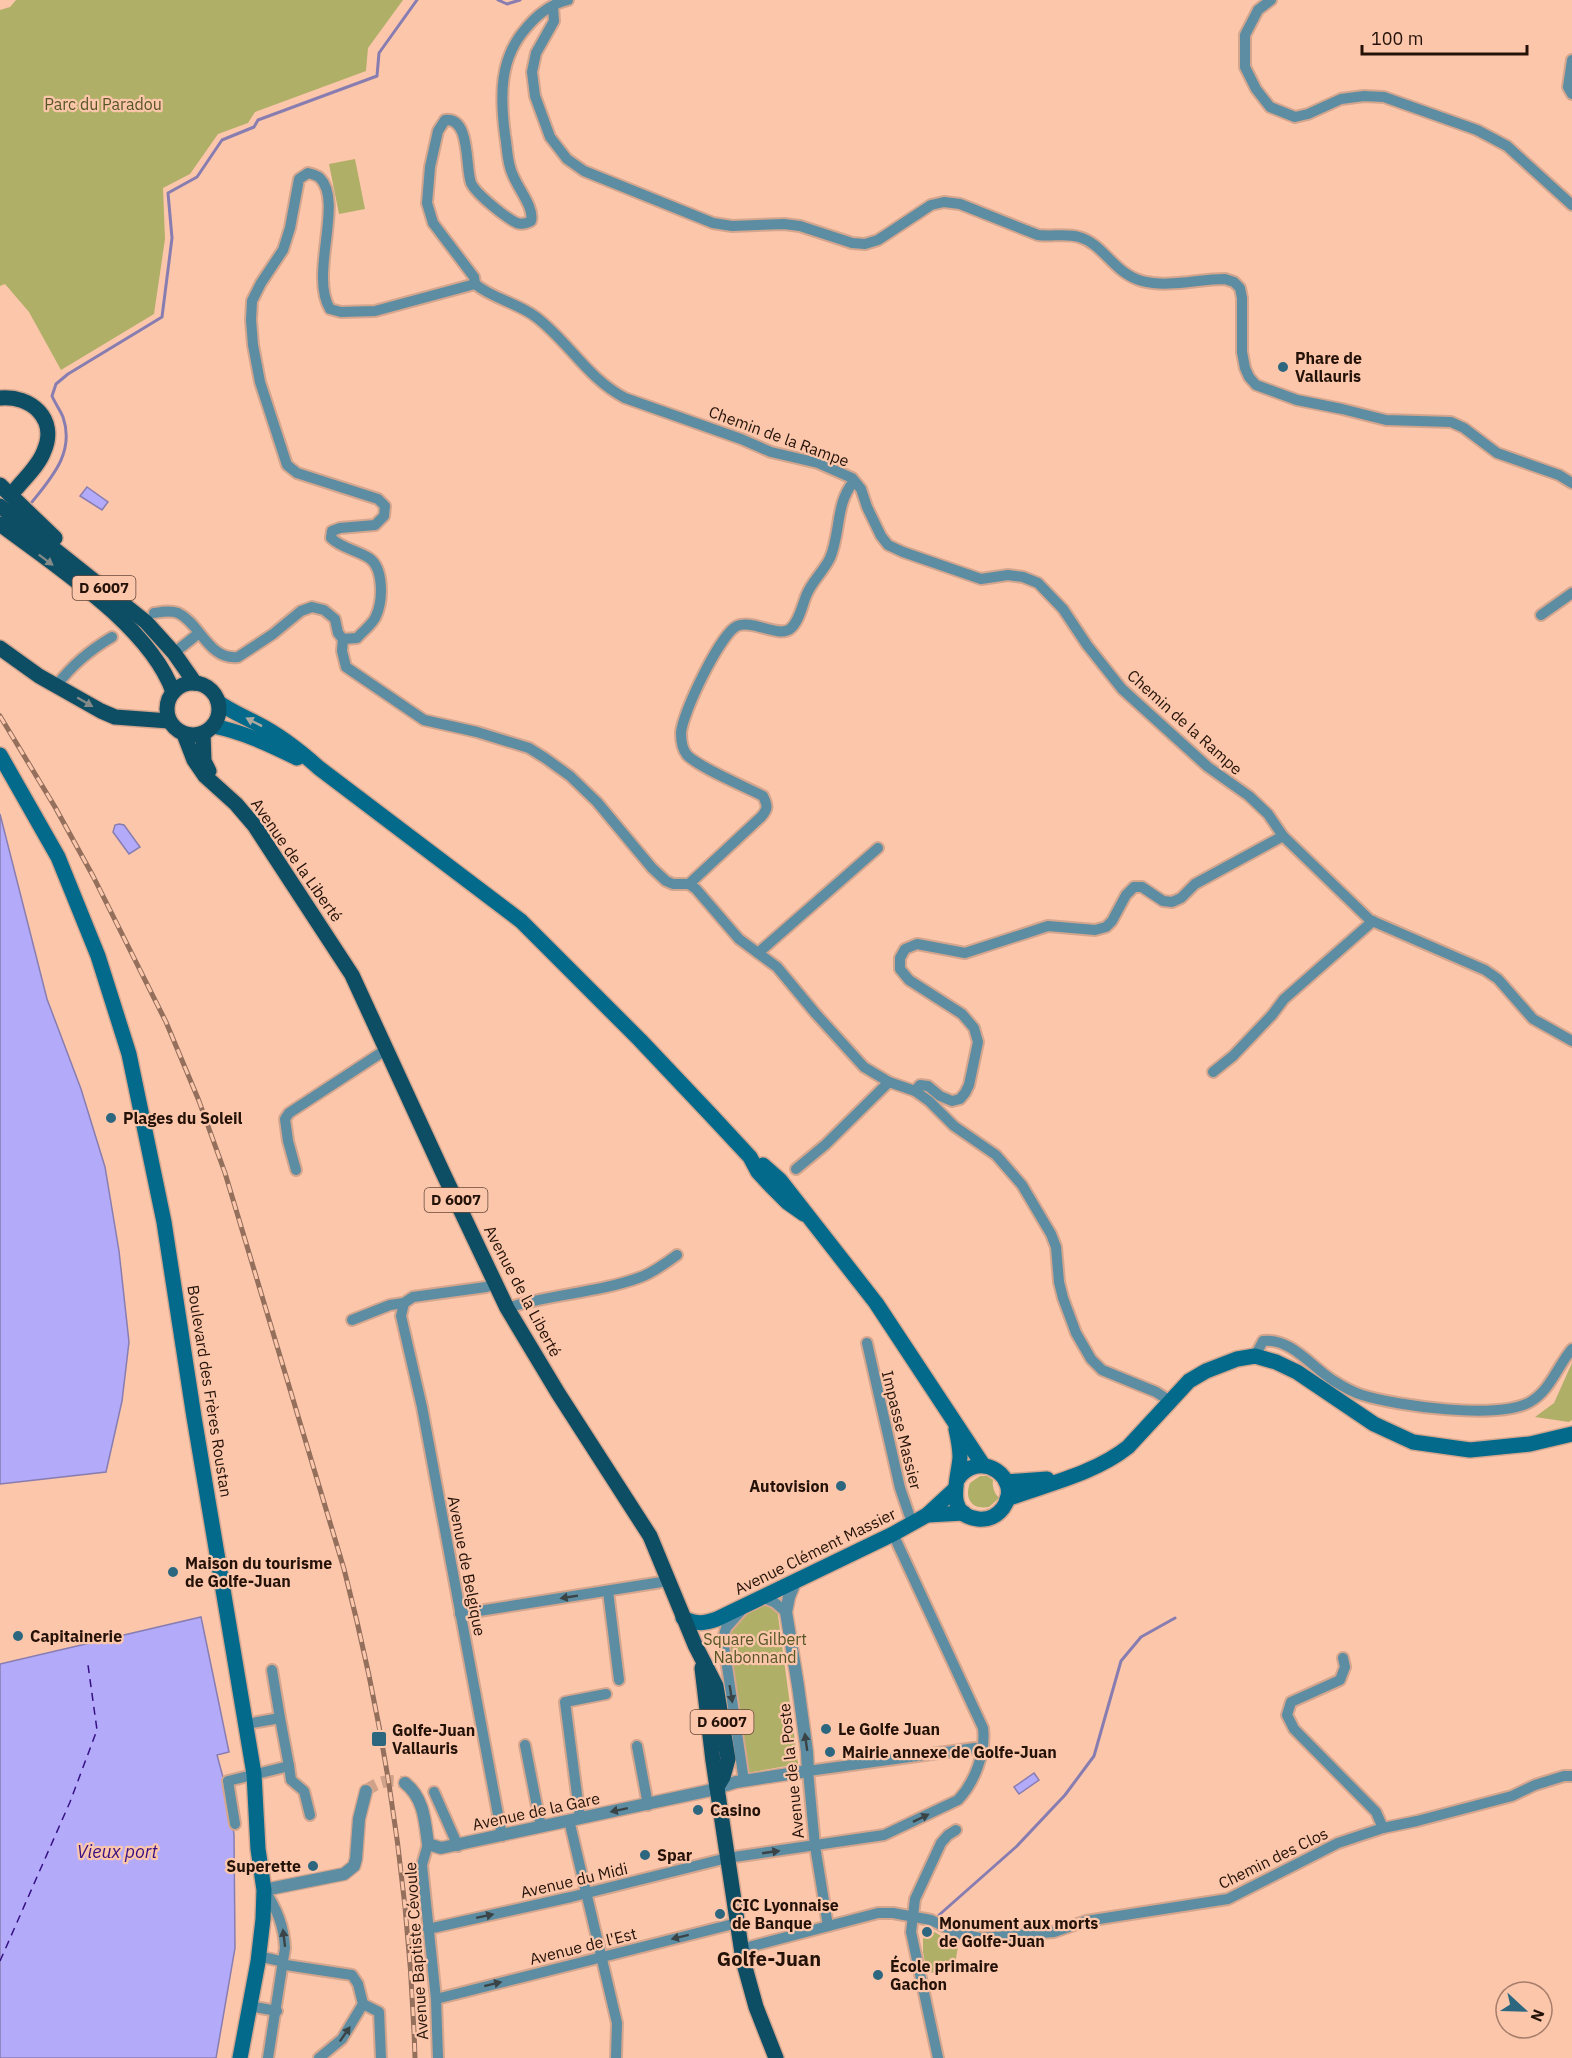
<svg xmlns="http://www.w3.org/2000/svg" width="1572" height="2058" font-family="'IBM Plex Sans',sans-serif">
<rect width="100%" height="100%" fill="#fcc6ab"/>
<!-- green -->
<g fill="#b0af67">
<polygon points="16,0 403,0 368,48 366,71 255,112 248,123 218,134 190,174 163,188 165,239 154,314 61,370 29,312 5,284 0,286 0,10 10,7"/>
<polygon points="355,159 365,209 339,214 329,164"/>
<polygon points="1572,1363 1572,1420 1569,1422 1535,1417 1554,1403"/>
<path d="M980,1476H987L993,1480C992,1486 994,1493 999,1498L989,1507C972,1510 964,1499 970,1483Z"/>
<polygon points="763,1604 769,1604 777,1608 798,1764 747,1773 728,1637 740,1617"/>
<polygon points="931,1930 958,1946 954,1971 927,1973 923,1952 923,1937"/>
</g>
<!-- water -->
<g fill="#b3abfa" stroke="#887db1" stroke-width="1.5">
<polygon points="87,487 108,502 102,510 80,496"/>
<polygon points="0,814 47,999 81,1089 105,1167 119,1251 129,1342 122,1401 106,1472 0,1484"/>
<polygon points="119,824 124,825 140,847 129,854 113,832 115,825"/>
<polygon points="201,1617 229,1752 217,1755 224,1781 234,1834 235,1948 216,2058 0,2058 0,1664"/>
<polygon points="1034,1773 1039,1780 1019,1794 1014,1787"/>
</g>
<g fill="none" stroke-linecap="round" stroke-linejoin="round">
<!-- stream -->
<g stroke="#887db1" stroke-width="3">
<polyline points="498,0 507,4 520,0"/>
<path d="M32,502C52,477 75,452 63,417C60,410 55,403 52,396L56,384L68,374L162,317L172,238L168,193L197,177L222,140L254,127L258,120L377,76L379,53L417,0"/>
<polyline points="939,1915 1017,1846 1065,1795 1094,1756 1121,1661 1141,1637 1175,1618"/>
</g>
<!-- ferry -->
<polyline stroke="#371083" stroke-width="1.5" stroke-dasharray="8 6" stroke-linecap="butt" points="0,1961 70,1802 97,1730 88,1665"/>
<!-- tertiary-tunnel -->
<path stroke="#d1a28a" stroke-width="12" stroke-dasharray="12 6" stroke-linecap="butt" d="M366,1791C378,1781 390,1779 405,1783"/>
<!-- minor casing -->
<g stroke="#d5a68e" stroke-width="14">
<g id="minor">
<polyline points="1271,0 1258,10 1245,35 1245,67 1256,89 1270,107 1295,117 1308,114 1341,99 1364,96 1384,97 1477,130 1507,146 1572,205"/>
<path d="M553,7L554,21L536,53L532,72L535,96L550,137L567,159L584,171L713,223L732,226L784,224L800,226L852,243L865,244L878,240L931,205L944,202L960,204L1038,235C1051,237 1066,233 1079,237C1104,244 1113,273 1142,281C1169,288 1198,279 1225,279L1234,282L1240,288L1242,298V352L1245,368L1249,377L1256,385L1297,400L1342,409L1386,420L1451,422L1464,428L1497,453L1559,475L1572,483"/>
<polyline points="1572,60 1568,87 1572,94"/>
<path d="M475,284C493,299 518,303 536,317C569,342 588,379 625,398L741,439L771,452L818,463L852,478L861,489L867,507L881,536L888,545L903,552L981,579L1008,575L1023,577L1038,583L1063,609L1087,645L1122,689L1208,767L1249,796L1268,814L1283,836L1370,920L1485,970L1498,979L1533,1019L1572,1041"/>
<path d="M475,284L474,277L433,223L427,203L430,167L438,131L445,120C471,117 465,167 471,183C476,194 506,218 517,223C522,225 527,223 531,221C535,206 514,185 510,167C507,157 507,146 505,135C500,96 499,58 527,27C538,14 551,4 568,0"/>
<path d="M154,613C161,612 170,610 178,613C200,623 209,661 238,657L273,634L301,611L312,607L324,610L335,619L338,633L343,639"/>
<polyline points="1541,615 1572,593"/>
<polyline points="343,639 342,651 346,667 424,720 477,732 529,748 545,758 570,776 597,802 652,868 666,881 673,884 689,884 696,889 739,939 777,967 816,1014 864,1067 889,1082 915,1091 929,1101 954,1126 996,1155 1022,1185 1051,1234 1056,1247 1059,1282 1063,1298 1076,1333 1091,1359 1102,1370 1156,1392 1170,1401"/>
<path d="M343,639L357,638C363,631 373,624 376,616C383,601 384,568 369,558C357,550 341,548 331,538L332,531L340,528L375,525L384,516L385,506L378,499L297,473L287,465L260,382L253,345L251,320L252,301L261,283L283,250L290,228L299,179L308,173C312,174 317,175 320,178C344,202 309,275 330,309L341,312L375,311L475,284"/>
<polyline points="174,653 199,633"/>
<path d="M57,685C72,665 90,650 112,637"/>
<path d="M689,884L761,817C768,809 768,806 763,796C746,787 698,767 687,755C682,749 681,740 681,733C682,714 720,634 737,626C752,619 778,638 790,629C799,622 802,606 806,596C811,582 824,571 830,558C841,532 835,504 854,481"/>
<polyline points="758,953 878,848"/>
<polyline points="1213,1072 1233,1056 1272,1015 1284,999 1373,921"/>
<polyline points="915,1091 920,1085 928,1086 940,1096 952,1101 960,1099 965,1093 969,1085 978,1042 974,1028 962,1014 909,980 900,969 900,958 905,949 917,944 965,953 1048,926 1095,930 1106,927 1112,921 1126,895 1134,887 1142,887 1163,901 1172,902 1181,898 1195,884 1283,836"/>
<polyline points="796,1169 825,1145 889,1082"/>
<polyline points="296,1170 288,1141 285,1119 289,1113 387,1049"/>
<polyline points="404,1303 401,1316 422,1407 502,1836"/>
<path d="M507,1308C551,1294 598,1293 641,1277C654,1272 666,1263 677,1255"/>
<polyline points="352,1320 390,1305 404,1303 413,1297 486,1287 496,1283"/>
<polyline points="867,1343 900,1488 912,1523"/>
<path d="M1255,1356L1263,1341C1290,1337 1313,1368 1334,1381C1342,1386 1352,1392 1362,1395C1397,1406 1498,1420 1530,1402C1550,1391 1558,1365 1572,1349"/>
<polyline points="608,1591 619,1680"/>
<polyline points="761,1597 774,1602 786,1612"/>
<polyline points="742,1610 726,1628 723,1639 744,1781"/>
<polyline points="460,1614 668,1581"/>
<polyline points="1343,1658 1345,1667 1340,1680 1291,1702 1287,1715 1294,1729 1376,1812 1383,1828"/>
<polyline points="272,1670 280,1718"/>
<polyline points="525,1745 541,1827"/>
<polyline points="637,1746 648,1805"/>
<polyline points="289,1766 291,1780 304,1791 310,1815"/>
<polyline points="434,1792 458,1846"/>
<polyline points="580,1818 565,1702 606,1694"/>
<polyline points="569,1820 617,2023 616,2058"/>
<polyline points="235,1824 228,1781 289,1766 280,1718 246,1724"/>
<polyline points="428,1844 422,1865 436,1999 438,2058"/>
<path d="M264,1890C277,1908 284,1926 285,1948L268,2058"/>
<polyline points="828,1926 815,1846 808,1771 975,1748 983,1750"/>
<path d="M428,1929L571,1897L727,1858L884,1835L958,1800C975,1782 986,1752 983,1728L893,1534"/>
<polyline points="741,1949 878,1913 893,1913 931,1920 957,1933 980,1938 1054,1932 1086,1921 1228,1899 1338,1843 1383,1828 1417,1821 1512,1796 1535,1785 1564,1776 1572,1776"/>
<polyline points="258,1956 280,1961 286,1965 352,1975 358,1984 363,2004"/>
<polyline points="436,1999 737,1923"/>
<polyline points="363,2004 379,2012 381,2058"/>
<polyline points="249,2006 277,2011"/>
<polyline points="319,2058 342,2039 363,2004"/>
<polyline points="938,2058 911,1932 915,1899 941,1843 948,1835 956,1830"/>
</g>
</g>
<!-- tertiary casing -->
<g stroke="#d5a68e" stroke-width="15">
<g id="tertiary">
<path d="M405,1783C424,1798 425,1821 428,1844L441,1848L707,1791L736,1782L808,1771L807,1752L798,1686L786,1612L789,1597L796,1580"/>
<polyline points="264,1890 344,1874 354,1866 356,1859 359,1819 366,1791"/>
</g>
</g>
<!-- secondary casing -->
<g stroke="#d5a68e" stroke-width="18">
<g id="secondary">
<path d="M218,702C230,711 243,716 256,723C280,735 299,750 319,768L521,921L640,1040L710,1114L750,1157L758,1172L771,1186L787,1202L804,1214"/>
<path d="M213,726C243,732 269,744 297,758"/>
<polyline points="0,755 58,857 98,956 129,1054 164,1222 194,1417 254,1774 258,1849 264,1890 263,1919 258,1962 240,2058"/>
<polyline points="763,1165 780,1180 876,1303 983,1465"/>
<path d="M956,1429C958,1438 960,1448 960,1457C959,1478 943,1515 978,1519C988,1520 997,1516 1003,1508C1024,1478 979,1447 957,1480"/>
<polyline points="1006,1482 1047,1479"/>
<path d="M1007,1499C1047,1484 1094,1474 1128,1447L1189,1381L1206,1371L1237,1359L1255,1356L1276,1362L1297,1372L1374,1424L1413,1442L1470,1450L1530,1444L1572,1434"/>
<polyline points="927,1515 964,1513"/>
<path d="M683,1618C696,1624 704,1624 717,1619L893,1534L927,1515L954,1490"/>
</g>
</g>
<!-- primary casing -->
<g stroke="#d5a68e" stroke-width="18">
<g id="primary">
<path d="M0,398C31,395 58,419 44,451C39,465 26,477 16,489"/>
<polyline points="0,485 55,538"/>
<polyline points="0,506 146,622 174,653 195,683"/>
<path d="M0,524C54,565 150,626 173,692"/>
<polyline points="0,648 39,676 101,711 115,717 169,721"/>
<circle cx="193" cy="709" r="26"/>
<polyline points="203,733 204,761 209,771"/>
<polyline points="184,734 194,760 205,776 236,804 254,825 352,975 443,1173 507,1308 558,1393 650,1536 695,1645 716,1686 728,1759 723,1777 717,1787"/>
<polyline points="702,1668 713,1761 743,1960 756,2007 776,2058"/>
</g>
</g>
<!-- minor -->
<use href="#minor" stroke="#5c8da3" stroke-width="10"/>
<!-- tertiary -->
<use href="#tertiary" stroke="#5c8da3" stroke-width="12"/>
<!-- secondary -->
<use href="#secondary" stroke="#036a8b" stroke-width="15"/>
<!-- primary -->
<use href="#primary" stroke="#0e4e65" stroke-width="15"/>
<!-- rail casing -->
<g stroke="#936f5c" stroke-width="5">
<path id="rail" d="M0,716L55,807L93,876L166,1022L199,1101L225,1173L344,1569C385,1727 410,1895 415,2058"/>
</g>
<!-- rail -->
<use href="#rail" stroke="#fcc6ab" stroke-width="3" stroke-dasharray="9" stroke-linecap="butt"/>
</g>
<!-- one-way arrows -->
<defs><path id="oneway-solid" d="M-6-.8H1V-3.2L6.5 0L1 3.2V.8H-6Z" transform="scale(1.5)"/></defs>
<g fill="#858a88">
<use href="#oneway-solid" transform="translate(46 560) rotate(37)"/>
<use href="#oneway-solid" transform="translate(85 702) rotate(30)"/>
</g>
<use fill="#b1aaa1" href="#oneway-solid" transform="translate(254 722) rotate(-153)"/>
<g fill="#3a4346">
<use href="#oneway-solid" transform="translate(569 1597) rotate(171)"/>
<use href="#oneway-solid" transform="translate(731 1694) rotate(81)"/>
<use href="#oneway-solid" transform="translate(806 1742) rotate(-98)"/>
<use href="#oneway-solid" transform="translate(619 1810) rotate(168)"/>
<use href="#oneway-solid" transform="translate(921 1818) rotate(-26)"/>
<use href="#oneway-solid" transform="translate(771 1852) rotate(-8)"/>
<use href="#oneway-solid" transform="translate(485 1916) rotate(-12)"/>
<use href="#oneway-solid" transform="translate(680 1937) rotate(166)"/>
<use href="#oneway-solid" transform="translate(284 1938) rotate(-97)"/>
<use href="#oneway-solid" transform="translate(493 1984) rotate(-14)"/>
<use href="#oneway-solid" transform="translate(345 2034) rotate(-55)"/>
</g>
<!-- markers -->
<g fill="#2c677f" stroke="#fcc6ab" stroke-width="2">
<circle cx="1283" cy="367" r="6"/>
<circle cx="111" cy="1118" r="6"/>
<circle cx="841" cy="1486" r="6"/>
<circle cx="173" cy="1572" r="6"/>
<circle cx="18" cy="1636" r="6"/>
<circle cx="826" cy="1729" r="6"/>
<rect x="371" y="1731" width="16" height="16" rx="3"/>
<circle cx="830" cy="1752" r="6"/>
<circle cx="698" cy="1810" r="6"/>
<circle cx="645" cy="1855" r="6"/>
<circle cx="313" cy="1866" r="6"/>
<circle cx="720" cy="1914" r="6"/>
<circle cx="927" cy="1932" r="6"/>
<circle cx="878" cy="1975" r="6"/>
</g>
<g text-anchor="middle" stroke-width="4.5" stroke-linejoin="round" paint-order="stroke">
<!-- shield labels -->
<g fill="#fcc6ab" stroke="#654839" stroke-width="1.5">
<rect x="72.5" y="576" width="63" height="24" rx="4.5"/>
<rect x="424.5" y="1188" width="63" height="24" rx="4.5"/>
<rect x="690.5" y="1710" width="63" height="24" rx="4.5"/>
</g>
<g font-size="15" font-weight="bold" fill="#241208">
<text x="104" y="593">D 6007</text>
<text x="456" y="1205">D 6007</text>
<text x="722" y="1727">D 6007</text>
</g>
<!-- park labels -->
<g font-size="16" fill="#575627" stroke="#fcc6ab">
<text x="103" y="110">Parc du Paradou</text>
<text x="755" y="1645">Square Gilbert<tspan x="755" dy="18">Nabonnand</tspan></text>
</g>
<!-- poi labels -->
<g font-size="16" font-weight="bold" fill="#241208" stroke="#fcc6ab" text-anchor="start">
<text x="1295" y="364">Phare de<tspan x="1295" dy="18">Vallauris</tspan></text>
<text x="123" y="1124">Plages du Soleil</text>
<text x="829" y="1492" text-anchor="end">Autovision</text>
<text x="185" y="1569">Maison du tourisme<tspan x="185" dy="18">de Golfe-Juan</tspan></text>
<text x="30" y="1642">Capitainerie</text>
<text x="838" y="1735">Le Golfe Juan</text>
<text x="392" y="1736">Golfe-Juan<tspan x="392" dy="18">Vallauris</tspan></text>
<text x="842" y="1758">Mairie annexe de Golfe-Juan</text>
<text x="710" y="1816">Casino</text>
<text x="657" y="1861">Spar</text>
<text x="301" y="1872" text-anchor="end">Superette</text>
<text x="732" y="1911">CIC Lyonnaise<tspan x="732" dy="18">de Banque</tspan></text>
<text x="939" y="1929">Monument aux morts<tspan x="939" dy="18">de Golfe-Juan</tspan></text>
<text x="890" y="1972">École primaire<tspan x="890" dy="18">Gachon</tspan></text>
</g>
<!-- street labels -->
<g font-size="16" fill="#241208" stroke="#fcc6ab">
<text transform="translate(779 436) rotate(20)" y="6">Chemin de la Rampe</text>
<text transform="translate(1185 722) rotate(42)" y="6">Chemin de la Rampe</text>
<text transform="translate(297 860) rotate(55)" y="6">Avenue de la Liberté</text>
<text transform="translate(523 1291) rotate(62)" y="6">Avenue de la Liberté</text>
<text transform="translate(210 1391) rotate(81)" y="6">Boulevard des Frères Roustan</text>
<text transform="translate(902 1430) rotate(76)" y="6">Impasse Massier</text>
<text transform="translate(815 1551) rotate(-26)" y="6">Avenue Clément Massier</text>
<text transform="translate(467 1566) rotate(79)" y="6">Avenue de Belgique</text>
<text transform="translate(791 1771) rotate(-96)" y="6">Avenue de la Poste</text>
<text transform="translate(536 1811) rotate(-12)" y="6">Avenue de la Gare</text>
<text transform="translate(1273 1858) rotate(-26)" y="6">Chemin des Clos</text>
<text transform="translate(574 1880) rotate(-13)" y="6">Avenue du Midi</text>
<text transform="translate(583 1946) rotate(-14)" y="6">Avenue de l'Est</text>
<text transform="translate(416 1951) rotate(-94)" y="6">Avenue Baptiste Cévoule</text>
</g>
<!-- water labels -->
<g font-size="18" font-style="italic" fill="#371083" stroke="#fcc6ab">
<text x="117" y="1858">Vieux port</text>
</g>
<!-- quarter labels -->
<g font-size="20" font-weight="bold" fill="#241208" stroke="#fcc6ab">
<text x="769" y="1966">Golfe-Juan</text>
</g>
</g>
<!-- north arrow -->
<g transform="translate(1524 2010) rotate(112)"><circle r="28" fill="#fcc6ab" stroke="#a67e6a" stroke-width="1.5"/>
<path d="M0-4.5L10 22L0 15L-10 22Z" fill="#2c677f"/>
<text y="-9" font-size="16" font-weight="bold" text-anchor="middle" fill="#241208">N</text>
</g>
<!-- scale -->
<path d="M1362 45v9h165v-9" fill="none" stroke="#241208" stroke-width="3"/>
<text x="1371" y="45" font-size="18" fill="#241208" stroke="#fcc6ab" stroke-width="4.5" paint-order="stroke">100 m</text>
</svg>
